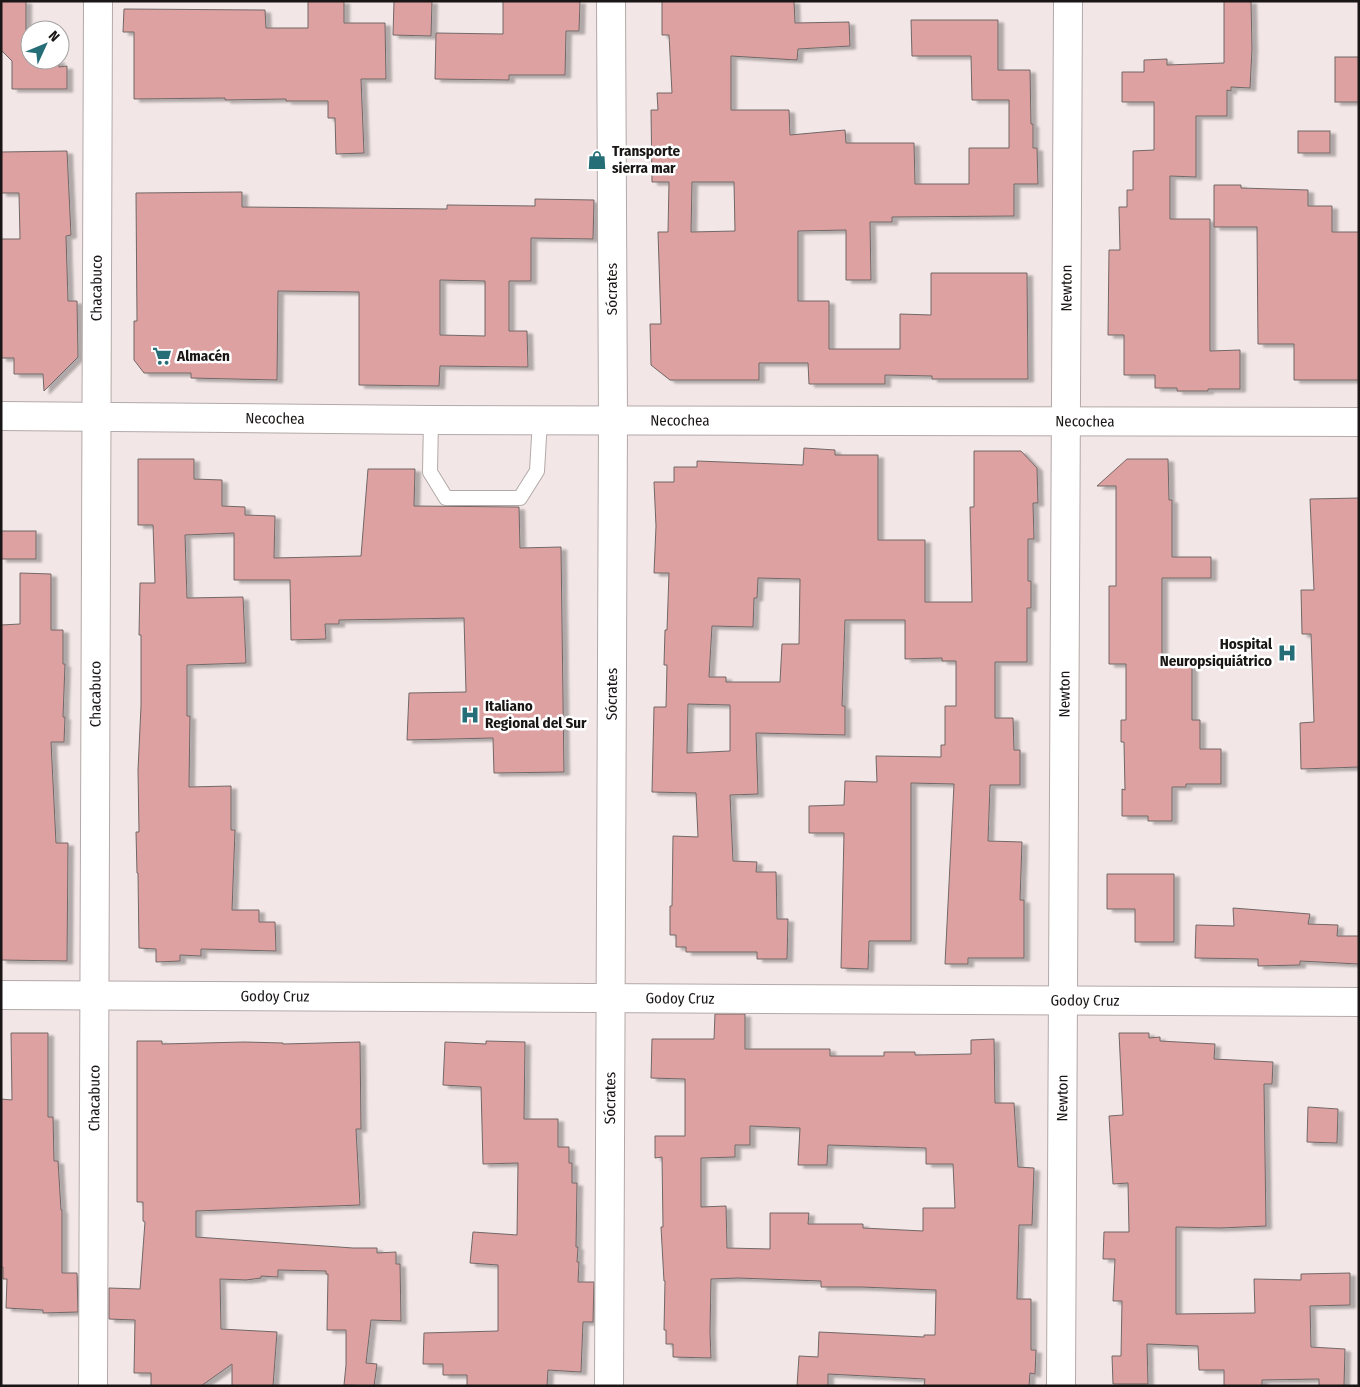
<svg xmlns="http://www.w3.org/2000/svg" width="1360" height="1387" font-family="'Fira Sans Condensed',sans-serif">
<defs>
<filter id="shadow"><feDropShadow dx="5.5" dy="3" stdDeviation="1" flood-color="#0004"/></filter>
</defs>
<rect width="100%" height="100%" fill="#f2e6e6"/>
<!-- building -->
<g fill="#dca1a0" stroke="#726867" fill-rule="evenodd" filter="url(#shadow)">
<polygon points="1,1 26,1 26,60 59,60 59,67 67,66 67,89 12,89 12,61 1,50"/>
<polygon points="308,1 344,1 344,23 385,23 386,79 361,79 364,153 336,154 335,118 328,118 328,101 286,101 286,99 225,100 225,98 134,99 134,32 123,32 124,9 265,10 266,28 308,28"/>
<polygon points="394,1 432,1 431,36 393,35"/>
<polygon points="503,1 580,1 579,31 566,31 565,75 509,75 509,80 435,79 436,33 503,34"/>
<path d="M662,1H794L795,23L849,22L850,46L798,49L797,60L731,56V110H789L790,135L845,130L846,143H914L915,184H969V148H1009V100H972L971,56H912L911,20H998V70H1030L1031,124H1033V148H1037L1038,184H1014V216L892,217V222H870L871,280H846V230L798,231V301H829V349H900V314L931,315V273H1027L1028,379H932V376L885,375V384H809L808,363H759V380H670L651,365L650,324H661L658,232H668L669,182H652L651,110H658L657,93H672L669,35H662ZM692,182H734L735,231L691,232Z"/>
<polygon points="1224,1 1251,1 1252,49 1250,88 1231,87 1231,91 1227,90 1227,116 1196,116 1196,177 1170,176 1170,219 1210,219 1210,351 1240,350 1240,389 1208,389 1208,391 1177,391 1177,388 1155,388 1155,375 1124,375 1124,335 1108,335 1109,250 1120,250 1119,207 1127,207 1127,190 1133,190 1133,151 1154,150 1154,102 1122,102 1122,72 1144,72 1144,60 1167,59 1167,65 1224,63"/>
<rect x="1335" y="57" width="24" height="45"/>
<rect x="1298" y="131" width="32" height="22"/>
<polygon points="67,151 71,235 66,236 68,301 77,301 78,357 44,391 43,374 14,374 14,358 1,358 1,239 20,239 19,193 1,193 1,152"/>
<polygon points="1214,185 1241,185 1241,188 1308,190 1308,206 1332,206 1332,232 1359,232 1359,380 1294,380 1294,344 1258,344 1257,227 1214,227"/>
<path d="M242,192V207L447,209V205L535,206V199L594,200L593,239L531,238V281H509V331H527L528,367L440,366L439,386L359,385V292L278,291L277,380L191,378V373H144L134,360V321H137L136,193ZM440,280L485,281V336L440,335Z"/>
<path d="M804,448L835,450V455H878V540H925V602H972L970,507H974V451H1021L1037,468L1038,503H1033L1034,539H1028V581H1031V608H1027V662H995V718H1013L1014,750H1020V785H990L988,841L1022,842L1020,900H1024V958H968V964H945L954,784L911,783V941H869L868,969L841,968L844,833H809V806L844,805L845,781L877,782L876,756L941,757V745H945V706H956V661H942V658L905,659V620H845L842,706H845V735L756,733L758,794L730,795L733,861L757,862L756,872H776L777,919H788L787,959H757V952H686V947H676V935H670V906H672L673,836L698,837L696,793L652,792L654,707H666L667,665H664L665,630H667L669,573H654L656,526L654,482H674V467H697V461L803,465ZM758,578L800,579L799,644H782L780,682H726V677H709L712,626L753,627L754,598H757ZM688,704L730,705V751L687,753Z"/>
<polygon points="138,459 194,459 194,479 222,480 222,506 245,507 245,515 275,516 274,558 361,556 368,469 415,469 414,506 519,507 520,548 561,547 564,772 494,773 493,738 407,740 409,693 466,692 464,618 339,620 339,624 325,624 326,639 291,640 290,580 234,580 234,533 185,535 187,598 243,597 246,663 187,665 187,716 190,716 189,787 231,786 231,830 235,830 232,910 259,910 259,922 275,922 276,951 201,949 201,956 180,955 180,961 156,962 156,949 139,948 138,873 137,873 136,832 139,832 138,770 141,706 141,635 139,635 140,583 155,583 153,525 138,525"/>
<polygon points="1127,459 1168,459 1169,500 1172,500 1172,557 1211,557 1211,578 1162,578 1162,664 1192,664 1192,720 1200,720 1200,749 1221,749 1221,784 1186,784 1186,787 1172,787 1172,821 1148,821 1148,816 1122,816 1122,789 1125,790 1124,742 1121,742 1121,720 1126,720 1126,664 1109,664 1109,586 1116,586 1116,486 1097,486"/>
<polygon points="1359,498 1359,767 1301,769 1300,723 1314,722 1311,634 1302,634 1301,590 1314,590 1310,499"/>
<rect x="1" y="531" width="35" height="28"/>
<polygon points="20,573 51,574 51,630 63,630 63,664 65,664 63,717 65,717 64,742 51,742 56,843 68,843 67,961 1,960 1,625 20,624"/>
<polygon points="1107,874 1174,874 1174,942 1135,942 1135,909 1107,909"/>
<polygon points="1233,908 1310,914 1308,924 1338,925 1337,936 1359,936 1359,964 1300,961 1300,965 1258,966 1258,959 1195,958 1196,925 1234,926"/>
<path d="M715,1014H745V1049H830V1056H884V1052H915V1055L971,1054V1040L994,1039L995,1103H1014L1018,1167L1034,1168L1032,1225H1019L1017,1299H1031V1350H1036L1035,1374L1030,1373L1029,1386H924L925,1379L828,1374V1386H797L799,1356L818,1357L819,1332L924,1337V1335H935L936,1290L862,1287H821V1281L738,1278L711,1279L710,1332L711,1358L673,1357V1344H666V1330H664L665,1281H664L661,1227H663L662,1157L655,1158V1136H685V1079L651,1078L652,1039H714ZM750,1126L800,1128L798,1165H827L828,1145L926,1148V1164H953L955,1208H923V1231L863,1228V1224H808L809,1213H770V1249L727,1248L726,1206L701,1207V1158L735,1157V1145H750Z"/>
<polygon points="11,1033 48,1033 48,1117 53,1117 54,1161 58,1161 61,1210 62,1210 62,1273 77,1273 78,1312 43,1313 43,1310 6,1308 7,1279 3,1279 3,1267 1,1267 1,1099 12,1100"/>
<polygon points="1119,1033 1149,1033 1149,1038 1160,1037 1160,1041 1215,1044 1214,1059 1273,1062 1272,1084 1264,1084 1266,1226 1220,1228 1176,1227 1176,1314 1255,1313 1254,1279 1301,1280 1301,1274 1350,1273 1350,1305 1310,1306 1311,1347 1345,1349 1344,1386 1319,1386 1319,1379 1262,1380 1262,1386 1224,1386 1224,1370 1199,1370 1198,1346 1147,1344 1148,1384 1113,1384 1112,1356 1121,1356 1122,1301 1113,1301 1115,1259 1103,1259 1104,1232 1129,1232 1128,1183 1113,1184 1109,1116 1123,1115"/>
<polygon points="137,1041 162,1041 162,1044 244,1042 283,1043 283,1044 360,1042 361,1129 356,1129 360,1205 196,1211 196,1237 353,1248 377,1248 377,1253 396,1252 396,1264 400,1264 401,1321 371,1320 366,1363 377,1364 374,1386 344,1385 346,1365 346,1330 327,1330 328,1274 326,1274 326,1271 278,1270 278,1277 261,1276 261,1278 246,1280 220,1279 221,1329 277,1332 273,1386 232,1386 232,1364 201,1386 151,1386 151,1373 134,1373 135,1320 109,1319 109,1288 140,1289 145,1222 143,1221 143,1202 137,1202"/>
<polygon points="486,1041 525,1042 524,1119 558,1119 558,1147 569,1147 569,1163 572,1163 572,1183 577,1183 576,1247 578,1247 577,1262 579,1262 578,1282 594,1282 593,1322 583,1322 581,1372 548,1370 547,1386 467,1386 467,1375 443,1375 443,1364 423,1364 424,1333 498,1331 498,1265 470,1263 473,1232 517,1235 518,1163 483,1164 481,1087 443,1085 445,1042 486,1044"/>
<polygon points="1308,1107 1338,1109 1337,1143 1307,1142"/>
</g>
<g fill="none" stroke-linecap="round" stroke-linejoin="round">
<!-- lane casing -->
<g stroke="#b4a9a9" stroke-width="16">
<polyline id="lane" points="431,420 430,472 446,498 520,498 537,471 540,420"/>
</g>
<!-- street casing -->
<g stroke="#b4a9a9" stroke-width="30">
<g id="street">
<path id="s1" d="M1,995L1359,1002"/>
<path id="s2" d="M93,1386C96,924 95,463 98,1"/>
<path id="s3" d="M609,1386L613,420L611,1"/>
<path id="s4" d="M1061,1386L1068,1"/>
</g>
</g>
<!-- secondary casing -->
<g stroke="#b4a9a9" stroke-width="30">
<g id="secondary">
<path id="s5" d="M1,416L431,420L1359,422"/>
</g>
</g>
<!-- lane -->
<use href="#lane" stroke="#fff" stroke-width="14"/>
<!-- street -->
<use href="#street" stroke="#fff" stroke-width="28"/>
<!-- secondary -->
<use href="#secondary" stroke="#fff" stroke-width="28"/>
</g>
<!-- icons -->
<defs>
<g id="shop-bare" transform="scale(1.5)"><path d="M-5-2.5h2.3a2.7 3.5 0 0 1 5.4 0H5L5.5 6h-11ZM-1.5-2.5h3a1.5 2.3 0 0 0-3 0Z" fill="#256e78" stroke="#fff" stroke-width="2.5" paint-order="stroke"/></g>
<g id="supermarket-bare" transform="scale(1.5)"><path d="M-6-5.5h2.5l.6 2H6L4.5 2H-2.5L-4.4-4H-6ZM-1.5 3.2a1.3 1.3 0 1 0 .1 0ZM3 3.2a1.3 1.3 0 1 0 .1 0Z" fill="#256e78" stroke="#fff" stroke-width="2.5" paint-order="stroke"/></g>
<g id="hospital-bare" transform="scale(1.5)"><path d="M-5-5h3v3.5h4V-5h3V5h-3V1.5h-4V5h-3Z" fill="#256e78" stroke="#fff" stroke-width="2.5" paint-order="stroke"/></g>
</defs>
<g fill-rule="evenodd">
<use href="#shop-bare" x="597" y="160"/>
<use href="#supermarket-bare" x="162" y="356"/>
<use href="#hospital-bare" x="1287" y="653"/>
<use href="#hospital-bare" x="470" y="715"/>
</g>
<g text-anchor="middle" stroke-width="5" stroke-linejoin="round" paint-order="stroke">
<!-- poi labels -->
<g font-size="15" font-weight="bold" fill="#1a1616" stroke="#fff" text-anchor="start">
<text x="612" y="156">Transporte<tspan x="612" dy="17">sierra mar</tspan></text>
<text x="177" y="361">Almacén</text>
<text x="1272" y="649" text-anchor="end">Hospital<tspan x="1272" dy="17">Neuropsiquiátrico</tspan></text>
<text x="485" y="711">Italiano<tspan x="485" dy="17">Regional del Sur</tspan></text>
</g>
<!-- street labels -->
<g font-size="15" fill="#1a1616" stroke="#fff">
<text dy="5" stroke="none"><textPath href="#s2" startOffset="1098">Chacabuco</textPath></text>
<text transform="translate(612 289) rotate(-90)" y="5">Sócrates</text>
<text dy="5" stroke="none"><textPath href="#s4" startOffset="1098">Newton</textPath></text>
<text dy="5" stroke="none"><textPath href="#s5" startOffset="274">Necochea</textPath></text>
<text dy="5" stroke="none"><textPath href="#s5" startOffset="679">Necochea</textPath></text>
<text dy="5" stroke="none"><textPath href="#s5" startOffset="1084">Necochea</textPath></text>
<text dy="5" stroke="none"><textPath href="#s2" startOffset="692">Chacabuco</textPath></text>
<text dy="5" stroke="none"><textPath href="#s3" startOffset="692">Sócrates</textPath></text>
<text dy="5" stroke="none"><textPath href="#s4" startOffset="692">Newton</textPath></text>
<text dy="5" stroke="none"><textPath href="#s1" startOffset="274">Godoy Cruz</textPath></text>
<text dy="5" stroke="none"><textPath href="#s1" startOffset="679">Godoy Cruz</textPath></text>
<text dy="5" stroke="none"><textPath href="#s1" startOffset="1084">Godoy Cruz</textPath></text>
<text dy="5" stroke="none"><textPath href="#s2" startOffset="288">Chacabuco</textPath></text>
<text dy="5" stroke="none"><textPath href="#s3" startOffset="288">Sócrates</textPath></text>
<text dy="5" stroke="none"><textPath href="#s4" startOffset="288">Newton</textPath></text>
</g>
</g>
<!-- border -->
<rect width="1360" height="1387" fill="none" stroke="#1a1616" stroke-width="5"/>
<!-- north arrow -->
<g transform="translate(45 45) rotate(46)"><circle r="24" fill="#ffffff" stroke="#a3a2a2"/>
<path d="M0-4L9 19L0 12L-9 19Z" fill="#256e78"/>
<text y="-8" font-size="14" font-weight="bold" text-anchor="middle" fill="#1a1616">N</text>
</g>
</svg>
